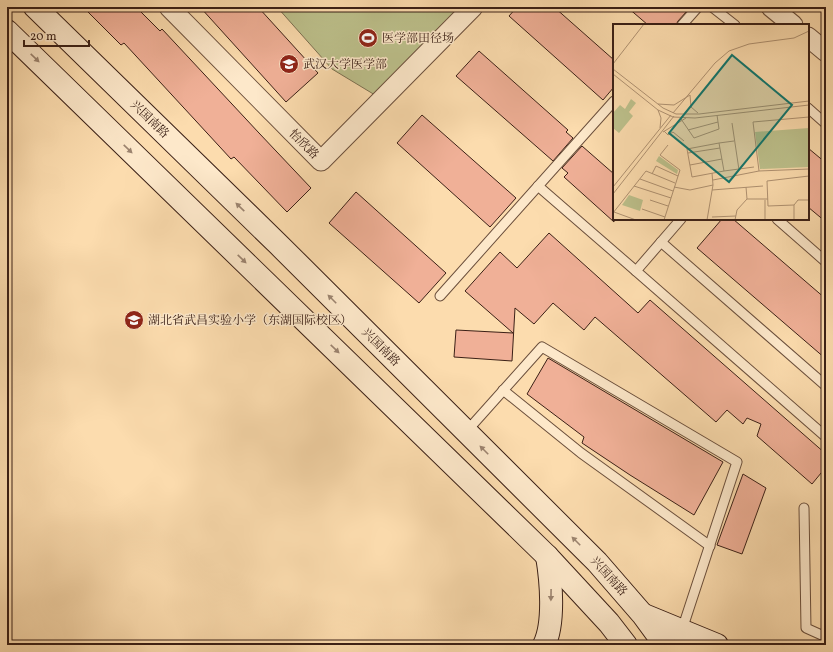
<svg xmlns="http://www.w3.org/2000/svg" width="833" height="652" font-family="Vollkorn,'Noto Serif SC',serif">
<rect width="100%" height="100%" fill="#fcdcae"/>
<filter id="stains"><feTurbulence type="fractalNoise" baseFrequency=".005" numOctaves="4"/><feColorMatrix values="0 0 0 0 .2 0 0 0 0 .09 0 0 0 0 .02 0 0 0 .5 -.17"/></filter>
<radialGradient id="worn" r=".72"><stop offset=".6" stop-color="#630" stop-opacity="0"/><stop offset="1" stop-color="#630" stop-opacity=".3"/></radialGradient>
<!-- green -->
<polygon fill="#bdc18c" stroke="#7c7051" points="277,7 461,7 375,95 332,69"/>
<!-- building -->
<g fill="#f0b097" stroke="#3b2016">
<polygon points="83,7 136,7 160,31 162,29 259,133 311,188 287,212 234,157 231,159 124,43 121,45"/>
<polygon points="200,7 258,7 318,73 286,102"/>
<polygon points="517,7 554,7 614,60 614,87 603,100 509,16"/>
<polygon points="627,7 683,7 687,11 678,21 676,25 648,25"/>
<polygon points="479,51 568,130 566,132 573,138 553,161 456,76"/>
<polygon points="422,115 516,198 490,227 397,143"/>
<polygon points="582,146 614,174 614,222 564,177 568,173 562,168"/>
<polygon points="808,148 826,163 826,222 808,207"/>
<polygon points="356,192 446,273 419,303 329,223"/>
<polygon points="722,219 733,219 826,299 826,359 697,248"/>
<polygon points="549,233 638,313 650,300 826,454 826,467 812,484 757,436 761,424 747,418 743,424 727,410 716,422 595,317 584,330 553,303 534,324 515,308 512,361 454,357 456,330 513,333 465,291 500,252 517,268"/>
<polygon points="548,358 723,462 694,515 630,475 582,443 584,437 527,394"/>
<polygon points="743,474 766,488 742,554 717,545"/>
</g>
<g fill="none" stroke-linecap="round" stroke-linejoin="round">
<!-- lane casing -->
<g stroke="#6b4f3c" stroke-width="11">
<g id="lane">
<polyline points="712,7 735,25"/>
<polyline points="682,25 698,7"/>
<polyline points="808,108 826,124"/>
<polyline points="538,186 636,271"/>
<polyline points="681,219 636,271 826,437"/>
<polyline points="777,219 826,262"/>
<polyline points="661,242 826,386"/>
<polyline points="440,296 614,101"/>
<polyline points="503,390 581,453 710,546"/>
<polyline points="466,432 542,347 737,462 677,645"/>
<polyline points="804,508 806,628 826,637"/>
</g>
</g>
<!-- street casing -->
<g stroke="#6b4f3c" stroke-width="21">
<g id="street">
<polyline points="169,7 321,161 473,7"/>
<polyline points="771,7 793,25"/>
<polyline points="808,37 826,52"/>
</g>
</g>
<!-- secondary casing -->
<g stroke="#3b2016" stroke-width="24">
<g id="secondary">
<polyline points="35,7 279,245 597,562 643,615 665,645"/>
<polyline points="7,31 547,556 609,623 626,645"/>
<polyline points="644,615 717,645"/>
<path d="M544,645C555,623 551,580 547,556"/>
</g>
</g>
<!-- lane -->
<use href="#lane" stroke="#fde8ca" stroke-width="9"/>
<!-- street -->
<use href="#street" stroke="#fde8ca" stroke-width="19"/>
<!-- secondary -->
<use href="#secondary" stroke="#fde8ca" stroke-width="22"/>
</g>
<!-- one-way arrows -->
<defs><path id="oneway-solid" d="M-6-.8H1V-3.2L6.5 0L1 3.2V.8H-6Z"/></defs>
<g fill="#9c8470">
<use href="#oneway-solid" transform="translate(35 58) rotate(44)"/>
<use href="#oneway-solid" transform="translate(128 149) rotate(44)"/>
<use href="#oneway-solid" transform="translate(240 207) rotate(-136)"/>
<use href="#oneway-solid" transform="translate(242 259) rotate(44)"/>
<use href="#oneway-solid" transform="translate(332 299) rotate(-135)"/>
<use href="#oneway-solid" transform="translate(335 349) rotate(44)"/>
<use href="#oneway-solid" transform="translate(484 450) rotate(-135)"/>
<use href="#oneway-solid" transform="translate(576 541) rotate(-135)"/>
<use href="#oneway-solid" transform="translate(551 595) rotate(91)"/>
</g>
<!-- icons -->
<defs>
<g id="stadium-disc" transform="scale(1)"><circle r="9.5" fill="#8f2418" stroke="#fde8ca"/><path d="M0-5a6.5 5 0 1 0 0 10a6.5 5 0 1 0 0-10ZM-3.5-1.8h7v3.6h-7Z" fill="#fff"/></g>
<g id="university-disc" transform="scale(1)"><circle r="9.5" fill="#8f2418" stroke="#fde8ca"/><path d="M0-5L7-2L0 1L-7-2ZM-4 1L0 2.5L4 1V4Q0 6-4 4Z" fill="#fff"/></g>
<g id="school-disc" transform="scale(1)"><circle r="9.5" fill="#8f2418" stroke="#fde8ca"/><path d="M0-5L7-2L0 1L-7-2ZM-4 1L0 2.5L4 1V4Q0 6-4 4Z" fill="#fff"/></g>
</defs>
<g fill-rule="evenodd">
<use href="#stadium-disc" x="368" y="38"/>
<use href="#university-disc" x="289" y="64"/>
<use href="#school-disc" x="134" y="320"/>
</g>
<g text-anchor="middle" stroke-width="3" stroke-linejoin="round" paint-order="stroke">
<!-- poi labels -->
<g font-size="12" fill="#3b2016" stroke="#fde8ca" text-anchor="start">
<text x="382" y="42">医学部田径场</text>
<text x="303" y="68">武汉大学医学部</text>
<text x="148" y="324">湖北省武昌实验小学（东湖国际校区）</text>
</g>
<!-- street labels -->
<g font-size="12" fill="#3b2016" stroke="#fde8ca">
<text transform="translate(150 119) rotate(44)" y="4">兴国南路</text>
<text transform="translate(304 144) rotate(45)" y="4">怡欣路</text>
<text transform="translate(381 347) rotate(45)" y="4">兴国南路</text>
<text transform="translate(609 576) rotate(48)" y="4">兴国南路</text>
</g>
</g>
<!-- overview -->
<g transform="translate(613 24)">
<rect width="196" height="196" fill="#fcdcae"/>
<path d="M18,75L23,79L16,88L20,92L6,109L0,104V89L7,81L12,85ZM196,104V143L147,145L142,108ZM46,132L65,146L64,150L43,137ZM16,171L30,176L27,187L9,181Z" fill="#bdc18c"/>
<path fill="none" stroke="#af9171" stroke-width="1" d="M0,40L31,0M0,45L50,84L63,90H86L196,77M0,50L45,86L60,93L82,94L196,81M77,71L78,83L85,89M45,80L61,81L77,71M45,86L48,94L47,104M60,89L102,39L116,27L136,20L181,14L196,7M68,95L81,114L106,105L104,91M119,99L126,146M75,106L105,98M51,107L55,111L60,108L71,117M50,108L73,94M106,119L111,147L79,153L74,125ZM106,119L121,117M75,129L107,124M77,141L109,135M111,147L141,143M146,147L140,98L196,93M39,150L43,142L65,152M196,152L154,157L155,182L181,181L185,176H196M27,155L60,167M100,156L146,147L196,145M21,162L58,174M0,163L58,91M61,163L77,166L100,161M99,166L150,162M0,170L61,92M134,175H155M37,176L55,182M152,176V196M181,181V196M29,185L52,193M1,188L23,196M0,189L33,147L62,159M99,193L123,192M51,196L67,146L47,131L55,121M94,196L100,161L99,149M122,196L124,186L134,175L133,163"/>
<path fill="#0f766e" fill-opacity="0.15" stroke="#0f766e" stroke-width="2" d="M119,31L179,81L116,158L56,109Z"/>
<rect width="196" height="196" fill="none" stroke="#3b2016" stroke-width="2"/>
</g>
<!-- margin -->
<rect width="833" height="652" fill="none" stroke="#fcdcae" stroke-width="24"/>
<rect x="8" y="8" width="817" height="636" fill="none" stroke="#3b2016" stroke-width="2"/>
<rect x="12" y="12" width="809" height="628" fill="none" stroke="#3b2016"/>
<!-- scale -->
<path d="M24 40v6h65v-6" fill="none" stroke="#3b2016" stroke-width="2"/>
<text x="30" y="40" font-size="12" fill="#3b2016" stroke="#fde8ca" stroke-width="3" paint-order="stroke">20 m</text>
<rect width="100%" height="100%" filter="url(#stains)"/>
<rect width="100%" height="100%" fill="url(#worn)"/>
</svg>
